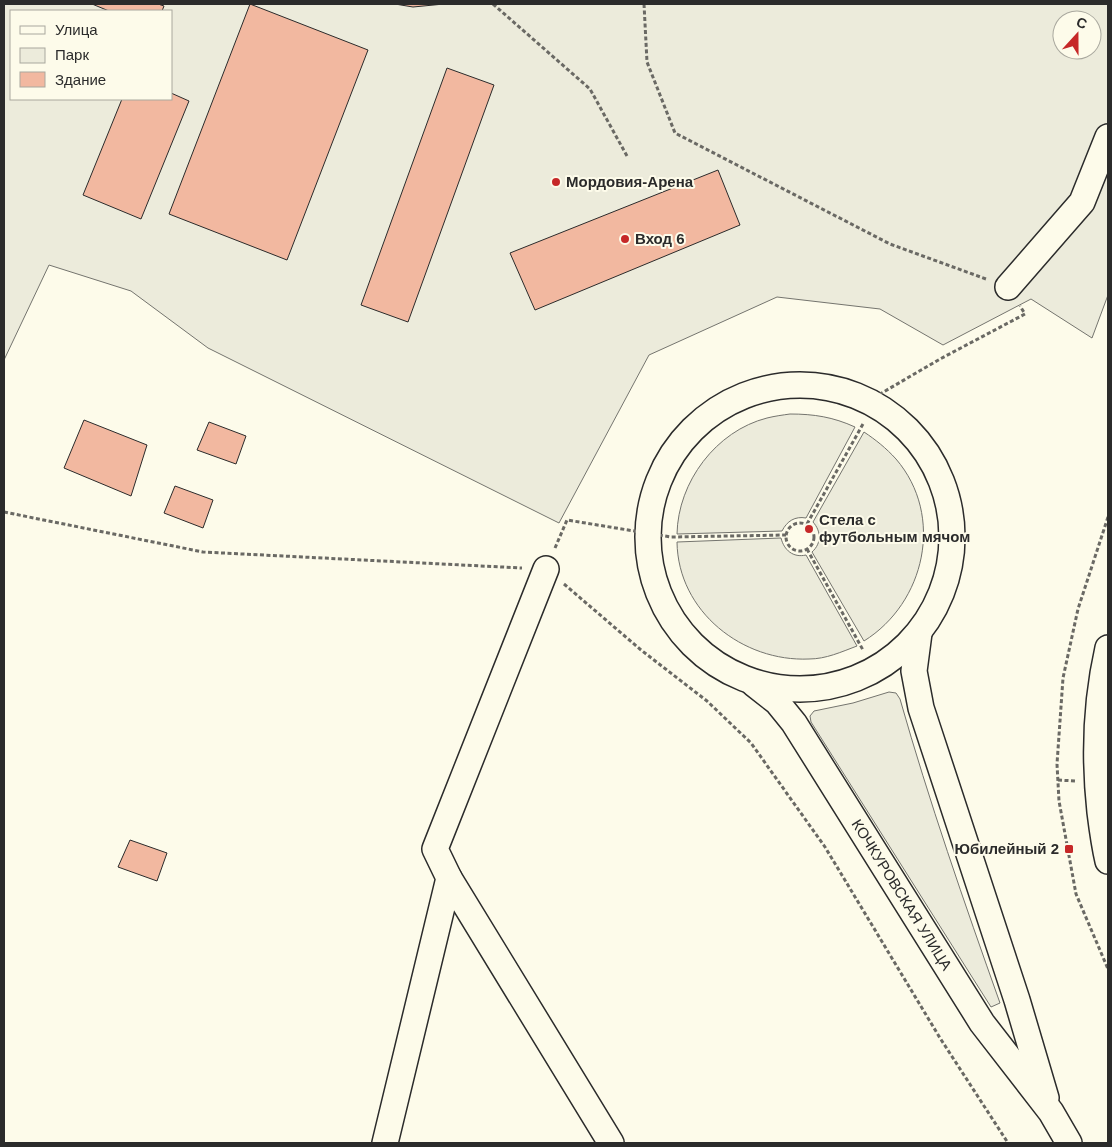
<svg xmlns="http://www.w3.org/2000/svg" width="1112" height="1147" font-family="Helvetica,sans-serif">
<rect width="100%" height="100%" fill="#fdfbea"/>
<!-- green -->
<g fill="#ecebdb" stroke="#74746e" fill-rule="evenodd">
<path d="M4,4H1108V295L1092,338L1031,299L943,345L880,309L777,297L649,355L559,523L208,348L131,291L49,265L4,360ZM11,11H171V99H11ZM1062,20H1092V50H1062Z"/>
<path d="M790,414C814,414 833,417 855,427L806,518C795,516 787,521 782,531L677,534C678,482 716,431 767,418C775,416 783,415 790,414Z"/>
<path d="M864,432C876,440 886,448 896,459C945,516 925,603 864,641L812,552C822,543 821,531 813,522Z"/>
<path d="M781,538C784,550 793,558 806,555L857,646C841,652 826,659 809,659C743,662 678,612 677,542Z"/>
<path d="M889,692L896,693L900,699C929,801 964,902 1000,1003L991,1007L811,722L810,716L814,711L853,703Z"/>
</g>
<!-- building -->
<g fill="#f2b8a0" stroke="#2b2b2b">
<polygon points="92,4 158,4 164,6 162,11 109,11"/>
<polygon points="250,4 368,50 287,260 169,214"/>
<polygon points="395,4 444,4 413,7"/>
<polygon points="447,68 494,85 408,322 361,305"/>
<polygon points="171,93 189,101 141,219 83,195 122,99 171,99"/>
<polygon points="718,170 740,225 535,310 510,253"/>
<polygon points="84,420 147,445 131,496 64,468"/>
<polygon points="209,422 246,436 236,464 197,450"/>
<polygon points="175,486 213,500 203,528 164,513"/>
<polygon points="130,840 167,853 157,881 118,867"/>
</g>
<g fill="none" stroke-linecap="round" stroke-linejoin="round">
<!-- minor casing -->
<g stroke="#2b2b2b" stroke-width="28">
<g id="minor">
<polyline points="1008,287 1082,202 1108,137"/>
<circle cx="800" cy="537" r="152"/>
<polyline points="919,633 914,671 921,708 1017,1000 1046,1098"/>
<path d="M1108,648C1096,701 1094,757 1100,812C1102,828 1104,844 1108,861"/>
<path id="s1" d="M754,684L777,702L794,723L982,1023L1051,1112L1069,1143"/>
<polyline points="449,878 611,1143"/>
<polyline points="385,1143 449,878 435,849 546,569"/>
</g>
</g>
<!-- path -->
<g stroke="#6a6964" stroke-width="3" stroke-dasharray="4 2.5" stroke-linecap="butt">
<polyline points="493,4 590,89 627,156"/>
<polyline points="644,4 647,62 675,133 890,244 986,279"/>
<polyline points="868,401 940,359 1025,314 1020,306"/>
<polyline points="4,512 203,552 522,568"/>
<polyline points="1108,517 1078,609 1063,678 1057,764 1059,801 1076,894 1108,969"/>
<circle cx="800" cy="537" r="14"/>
<polyline points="807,524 863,424"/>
<polyline points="555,548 567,520 671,537 786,535"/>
<polyline points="807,549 863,650"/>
<polyline points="564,584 641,650 707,701 751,743 825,847 940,1038 1008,1143"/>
<polyline points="1058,780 1075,781"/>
</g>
<!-- minor -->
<use href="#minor" stroke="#fdfbea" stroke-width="25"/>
</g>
<!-- markers -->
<g fill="#c62828" stroke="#fdfbea" stroke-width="2">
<circle cx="556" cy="182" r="5"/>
<circle cx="625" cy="239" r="5"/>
<circle cx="809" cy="529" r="5"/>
<rect x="1064" y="844" width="10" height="10" rx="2.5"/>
</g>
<g text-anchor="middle" stroke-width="4" stroke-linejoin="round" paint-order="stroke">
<!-- poi labels -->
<g font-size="15" font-weight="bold" fill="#2b2b2b" stroke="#fdfbea" text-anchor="start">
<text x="566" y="187">Мордовия-Арена</text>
<text x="635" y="244">Вход 6</text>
<text x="819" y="525">Стела с<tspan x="819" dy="17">футбольным мячом</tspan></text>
<text x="1059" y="854" text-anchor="end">Юбилейный 2</text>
</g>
<!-- street labels -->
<g font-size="15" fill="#2b2b2b" stroke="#fdfbea">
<text dy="5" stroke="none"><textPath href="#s1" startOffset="259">КОЧКУРОВСКАЯ УЛИЦА</textPath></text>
</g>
</g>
<!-- border -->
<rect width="1112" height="1147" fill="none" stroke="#2b2b2b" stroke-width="10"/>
<!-- legend -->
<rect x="10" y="10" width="162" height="90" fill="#fdfbea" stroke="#a9a89e"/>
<rect x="20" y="26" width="25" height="8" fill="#fdfbea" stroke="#a9a89e"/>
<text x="55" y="35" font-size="15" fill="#2b2b2b">Улица</text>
<rect x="20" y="48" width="25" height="15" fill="#ecebdb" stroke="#a9a89e"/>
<text x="55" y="60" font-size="15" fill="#2b2b2b">Парк</text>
<rect x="20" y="72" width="25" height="15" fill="#f2b8a0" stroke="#a9a89e"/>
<text x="55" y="85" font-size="15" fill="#2b2b2b">Здание</text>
<!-- north arrow -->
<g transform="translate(1077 35) rotate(21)"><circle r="24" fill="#fdfbea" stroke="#a9a89e"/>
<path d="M0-4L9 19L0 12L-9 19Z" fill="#c62828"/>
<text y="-8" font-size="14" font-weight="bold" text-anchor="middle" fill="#2b2b2b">С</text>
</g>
</svg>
